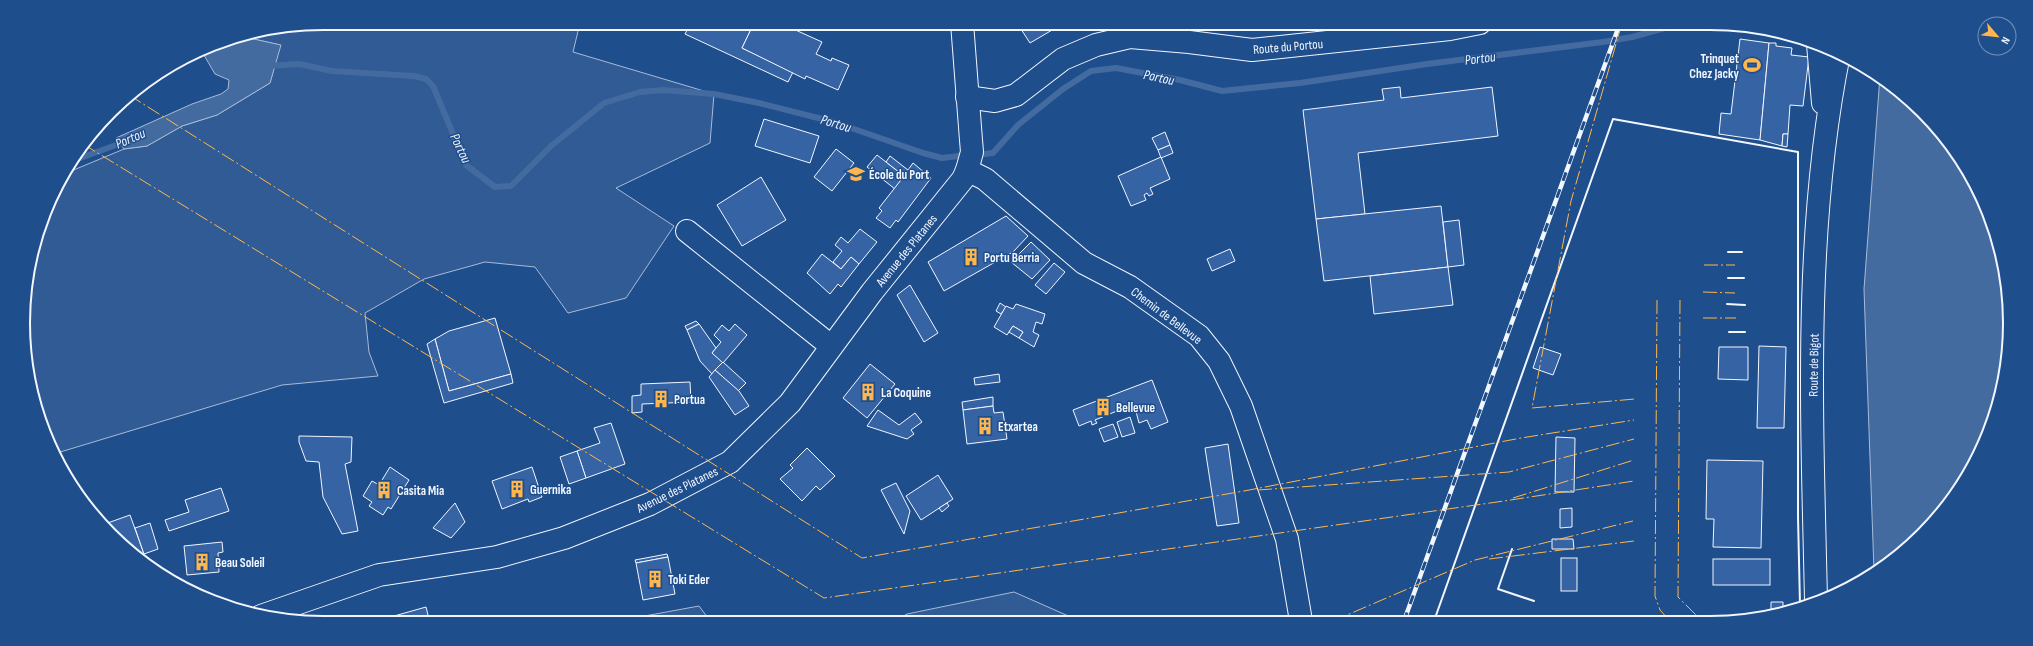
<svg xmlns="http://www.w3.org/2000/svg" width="2033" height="646" font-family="'Sofia Sans Condensed',sans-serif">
<rect width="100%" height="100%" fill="#1f4e8c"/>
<!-- built -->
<g fill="#305b95" stroke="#a8bbd7">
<polygon points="323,23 580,23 573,52 714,94 710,143 616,188 674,226 626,298 568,313 535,267 485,262 424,279 365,313 369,352 378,376 282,385 57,453 33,400 24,343 26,284 54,190 64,174 124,149 147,146 182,126 217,115 270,83 280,45 240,36 265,29"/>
<polygon points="1014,592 1082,622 893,622 907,614"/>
<polygon points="699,606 711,622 612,622"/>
</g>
<!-- water -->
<g fill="#446ba0" stroke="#a8bbd7">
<polygon points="240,36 281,45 270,83 217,115 182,126 147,146 124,149 116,138 192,104 221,94 228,89 229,80 215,74 201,50 208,46"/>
<polygon points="1880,76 1922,111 1960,157 1987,208 2004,265 2010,323 2004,382 1970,473 1908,548 1874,571 1864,289"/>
</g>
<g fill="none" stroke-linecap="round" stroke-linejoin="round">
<!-- stream -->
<g stroke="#446ba0" stroke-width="6">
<polyline points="267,66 299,64 332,71 414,76 426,79 433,86 466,165 495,187 511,186 551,146 604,103 640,92 663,90 714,94 759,103 834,122 923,153 942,158 967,155"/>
<polyline points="976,155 993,153 1018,125 1063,89 1091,71 1116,68 1180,80 1222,91 1300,83 1427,64 1603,42 1632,37 1683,23"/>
<polyline points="72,161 127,141"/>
</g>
</g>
<!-- building -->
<g fill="#3563a3" stroke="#f2f6ff">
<polygon points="691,23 754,23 742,48 793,72 788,82 685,34"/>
<polygon points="754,23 780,23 822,42 816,54 831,61 832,58 849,65 838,90 806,76 805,79 742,48"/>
<polygon points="1017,23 1058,23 1059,26 1030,43"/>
<polygon points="1740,39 1769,43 1760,140 1719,134 1721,113 1731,114"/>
<polygon points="1769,43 1776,43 1776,46 1792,48 1791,55 1809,57 1803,106 1790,105 1788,134 1783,134 1782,146 1760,140"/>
<polygon points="1400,87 1401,98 1492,87 1498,136 1358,153 1365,214 1316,219 1303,110 1384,100 1382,89"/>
<polygon points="764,119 819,136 810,163 755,146"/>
<polygon points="1165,132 1170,145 1158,150 1152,138"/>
<polygon points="1783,134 1788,134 1787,147 1782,146"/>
<polygon points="1170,145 1173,153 1161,158 1158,150"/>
<polygon points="836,149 854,163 832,191 814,177"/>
<polygon points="877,155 904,176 895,189 867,167"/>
<polygon points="890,156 908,170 913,163 931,178 898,222 896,220 890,228 876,218 882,211 879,208 904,176 886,162"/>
<polygon points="1161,157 1170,179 1150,188 1153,194 1149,196 1147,193 1144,195 1146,200 1131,206 1118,176"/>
<polygon points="761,177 786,220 742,246 717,205"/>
<polygon points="1441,206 1448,267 1324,281 1316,219"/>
<polygon points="1006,216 1028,236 1013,252 944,291 928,262"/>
<polygon points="1459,220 1464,265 1448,267 1443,222"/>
<polygon points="860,229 877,242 859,264 851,257 841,269 833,262 842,251 835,245 841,237 848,243"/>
<polygon points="1031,242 1050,260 1032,279 1011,262"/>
<polygon points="1230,249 1235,261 1212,271 1207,259"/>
<polygon points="822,254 841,269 851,257 859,264 841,287 838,284 830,294 807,273"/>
<polygon points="1054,263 1065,272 1046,294 1035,285"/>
<polygon points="1448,267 1453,305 1374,314 1370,276"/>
<polygon points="910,285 938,333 924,342 897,295"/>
<polygon points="1000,303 1006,307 1001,314 996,311"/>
<polygon points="1016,304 1045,314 1042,324 1036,322 1033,332 1039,335 1034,347 1019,338 1023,332 1013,326 1007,335 994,327 1006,306 1013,309"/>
<polygon points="495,318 511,374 449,391 435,339 449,331"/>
<polygon points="696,321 699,324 687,330 685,326"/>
<polygon points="699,324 716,348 712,353 723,362 712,374 700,361 687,330"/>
<polygon points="735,324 747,335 723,363 712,353 721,342 714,335 722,325 729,331"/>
<polygon points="1013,326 1023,332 1019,338 1009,332"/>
<polygon points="435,339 449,391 511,374 513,383 444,403 427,344"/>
<polygon points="1759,346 1786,347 1784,428 1757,428"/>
<polygon points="1540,347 1561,354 1553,375 1533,368"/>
<polygon points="1719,347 1748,347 1748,380 1718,379"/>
<polygon points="723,362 746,383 738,391 715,370"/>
<polygon points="870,364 895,384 867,418 843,398"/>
<polygon points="715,370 739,391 749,406 735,415 709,377"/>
<polygon points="999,374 1000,382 975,385 974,378"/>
<polygon points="1152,380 1168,422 1151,429 1147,420 1139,423 1134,404 1095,420 1097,423 1092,425 1091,421 1079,426 1073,410"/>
<polygon points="690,382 691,402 642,404 642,412 632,413 632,396 641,395 641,384"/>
<polygon points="993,397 993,406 963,410 962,402"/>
<polygon points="993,406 994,413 1003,412 1007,439 967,444 963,410"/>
<polygon points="878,410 899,425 915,413 922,422 911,430 914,434 907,439 867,426"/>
<polygon points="1130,417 1135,433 1122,437 1117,422"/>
<polygon points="611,423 625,464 586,478 577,451 600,443 594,428"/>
<polygon points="1113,424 1118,437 1104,442 1099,429"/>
<polygon points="299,436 352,437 351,462 345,464 358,531 342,534 323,497 319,462 306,461 299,442"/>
<polygon points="1556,437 1575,438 1574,492 1555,492"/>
<polygon points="1228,444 1239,523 1217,526 1205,448"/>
<polygon points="807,448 835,476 820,490 816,486 802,501 780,479 793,468 790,465"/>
<polygon points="577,451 586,478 569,484 560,457"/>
<polygon points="1707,460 1763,461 1761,548 1713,547 1714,519 1706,519"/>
<polygon points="390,467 409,480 391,509 388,507 383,515 369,506 372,502 363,496 372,481 379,485"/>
<polygon points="532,467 542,497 529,502 528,499 502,509 492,481"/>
<polygon points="938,475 953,499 921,520 906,496"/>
<polygon points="896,483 910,511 904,534 881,490"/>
<polygon points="221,488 229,511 169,531 165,520 189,512 185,500"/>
<polygon points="455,503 465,522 451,538 433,528"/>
<polygon points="947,503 949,506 942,512 939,508"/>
<polygon points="1572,508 1572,527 1560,528 1560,509"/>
<polygon points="130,515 144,554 137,556 111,535 102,525"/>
<polygon points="150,523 158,549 144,554 135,528"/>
<polygon points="1552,539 1573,539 1574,549 1552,549"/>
<polygon points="222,542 223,552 218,553 219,572 187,575 184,546"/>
<polygon points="667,554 668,557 636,563 635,560"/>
<polygon points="668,557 675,594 643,600 636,563"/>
<rect x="1561" y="558" width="16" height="33"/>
<rect x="1713" y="559" width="57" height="26"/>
<polygon points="1771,602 1783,602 1783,610 1771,614"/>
<polygon points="426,607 430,623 388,623 387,618"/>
</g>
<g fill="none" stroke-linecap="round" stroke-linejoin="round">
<!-- minor casing -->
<g stroke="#f2f6ff" stroke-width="24">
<g id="minor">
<polyline points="967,97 995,101 1016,95 1063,59 1096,45 1130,37 1189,42 1252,50 1450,29 1480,23"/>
<polyline points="967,170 985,179 1084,263 1130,287 1199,336 1219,361 1241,406 1287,539 1301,621"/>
<polyline points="687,231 831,346"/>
<polyline points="261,616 379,575 497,557 564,538 650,504 730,462 790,403 872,292 963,179 967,170 972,152 971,140 962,23"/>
</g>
</g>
<!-- major casing -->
<g stroke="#f2f6ff" stroke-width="24">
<g id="major">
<polyline points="1818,44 1823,103"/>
<path d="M1816,600C1812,418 1803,233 1839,54"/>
</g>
</g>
<!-- minor -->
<use href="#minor" stroke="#1f4e8c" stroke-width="22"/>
<!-- major -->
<use href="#major" stroke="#1f4e8c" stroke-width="22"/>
<!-- rail casing -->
<g stroke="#f2f6ff" stroke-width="4.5">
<polyline id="rail" points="1404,621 1620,23"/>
</g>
<!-- rail -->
<use href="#rail" stroke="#1f4e8c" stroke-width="3" stroke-dasharray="9" stroke-linecap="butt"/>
<!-- wall -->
<g stroke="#f2f6ff" stroke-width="2">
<polyline points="1728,252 1742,252"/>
<polyline points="1728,278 1744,278"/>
<polyline points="1727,304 1745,305"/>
<polyline points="1729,332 1745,332"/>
<polyline points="1512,549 1498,589 1534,601"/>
<polyline points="1434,621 1613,119 1798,152 1798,517 1800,605"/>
</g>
<!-- power -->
<g stroke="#ffb74d" stroke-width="1" stroke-dasharray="14 3 2 3" stroke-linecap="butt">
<polyline points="1622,23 1571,201 1532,408 1635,399"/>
<polyline points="129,95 862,558 1244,491 1521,438 1634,420"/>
<polyline points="83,144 824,598 1504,501 1634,481"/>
<polyline points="1704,265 1735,265"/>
<polyline points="1703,292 1735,293"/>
<polyline points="1657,300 1655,596 1660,610 1670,621"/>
<polyline points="1680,300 1678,597 1701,620"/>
<polyline points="1703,318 1736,318"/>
<polyline points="1258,490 1509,472 1634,439"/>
<polyline points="1513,498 1634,460"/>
<polyline points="1489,559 1634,541"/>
<polyline points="1333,621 1475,560 1633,521"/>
</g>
</g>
<!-- icons -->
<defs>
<g id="stadium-bare" transform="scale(1.38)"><path d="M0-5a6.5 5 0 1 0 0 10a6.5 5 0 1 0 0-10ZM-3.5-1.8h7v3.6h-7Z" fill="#ffb74d" stroke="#1f4e8c" stroke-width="2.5" paint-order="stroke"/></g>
<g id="school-bare" transform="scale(1.38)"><path d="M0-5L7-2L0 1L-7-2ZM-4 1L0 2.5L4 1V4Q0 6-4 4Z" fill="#ffb74d" stroke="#1f4e8c" stroke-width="2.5" paint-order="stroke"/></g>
<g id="building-bare" transform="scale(1.38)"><path d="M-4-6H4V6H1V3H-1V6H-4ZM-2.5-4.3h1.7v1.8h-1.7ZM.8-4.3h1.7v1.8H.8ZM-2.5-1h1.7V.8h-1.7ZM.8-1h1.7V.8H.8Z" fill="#ffb74d" stroke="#1f4e8c" stroke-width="2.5" paint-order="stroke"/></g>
</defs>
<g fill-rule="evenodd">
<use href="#stadium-bare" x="1752" y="65"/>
<use href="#school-bare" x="856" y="174"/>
<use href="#building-bare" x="971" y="257"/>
<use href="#building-bare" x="868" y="392"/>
<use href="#building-bare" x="661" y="399"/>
<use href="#building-bare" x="1103" y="407"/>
<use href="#building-bare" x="985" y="426"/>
<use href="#building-bare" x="517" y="489"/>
<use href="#building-bare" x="384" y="490"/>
<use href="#building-bare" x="202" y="562"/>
<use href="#building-bare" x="655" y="579"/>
</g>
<g text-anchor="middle" stroke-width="3" stroke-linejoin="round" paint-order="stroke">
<!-- street labels -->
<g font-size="13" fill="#f2f6ff" stroke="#1f4e8c">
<text transform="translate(1288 46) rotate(-5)" y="5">Route du Portou</text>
<text transform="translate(906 250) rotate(-51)" y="5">Avenue des Platanes</text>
<text transform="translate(1167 315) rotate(37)" y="5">Chemin de Bellevue</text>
<text transform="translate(1813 365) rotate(-89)" y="5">Route de Bigot</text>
<text transform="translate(677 489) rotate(-26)" y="5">Avenue des Platanes</text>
</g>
<!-- poi labels -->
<g font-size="13" font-weight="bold" fill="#f2f6ff" stroke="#1f4e8c" text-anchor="start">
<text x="1739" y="63" text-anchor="end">Trinquet<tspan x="1739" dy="15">Chez Jacky</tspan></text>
<text x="869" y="179">École du Port</text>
<text x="984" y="262">Portu Berria</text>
<text x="881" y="397">La Coquine</text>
<text x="674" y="404">Portua</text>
<text x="1116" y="412">Bellevue</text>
<text x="998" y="431">Etxartea</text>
<text x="530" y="494">Guernika</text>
<text x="397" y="495">Casita Mia</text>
<text x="215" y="567">Beau Soleil</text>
<text x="668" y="584">Toki Eder</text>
</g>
<!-- water labels -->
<g font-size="14" font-style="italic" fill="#f2f6ff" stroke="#1f4e8c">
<text transform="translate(1480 58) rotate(-7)" y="5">Portou</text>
<text transform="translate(1159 77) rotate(12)" y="5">Portou</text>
<text transform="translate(836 123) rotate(17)" y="5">Portou</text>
<text transform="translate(130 138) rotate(-23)" y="5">Portou</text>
<text transform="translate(461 148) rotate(64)" y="5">Portou</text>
</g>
</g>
<!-- crop -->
<path d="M0 0H2033V646H0ZM323 30H1710A293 293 0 0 1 2003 323V323A293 293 0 0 1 1710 616H323A293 293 0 0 1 30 323V323A293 293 0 0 1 323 30Z" fill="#1f4e8c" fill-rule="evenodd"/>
<path fill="none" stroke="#f2f6ff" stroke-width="2" d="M323 30H1710A293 293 0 0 1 2003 323V323A293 293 0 0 1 1710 616H323A293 293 0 0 1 30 323V323A293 293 0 0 1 323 30Z"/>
<!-- north arrow -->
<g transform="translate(1997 36) rotate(118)"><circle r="19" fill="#1f4e8c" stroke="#7391ba"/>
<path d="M0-3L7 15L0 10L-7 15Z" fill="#ffb74d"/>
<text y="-6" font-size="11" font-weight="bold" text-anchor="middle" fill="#f2f6ff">N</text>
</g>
</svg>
